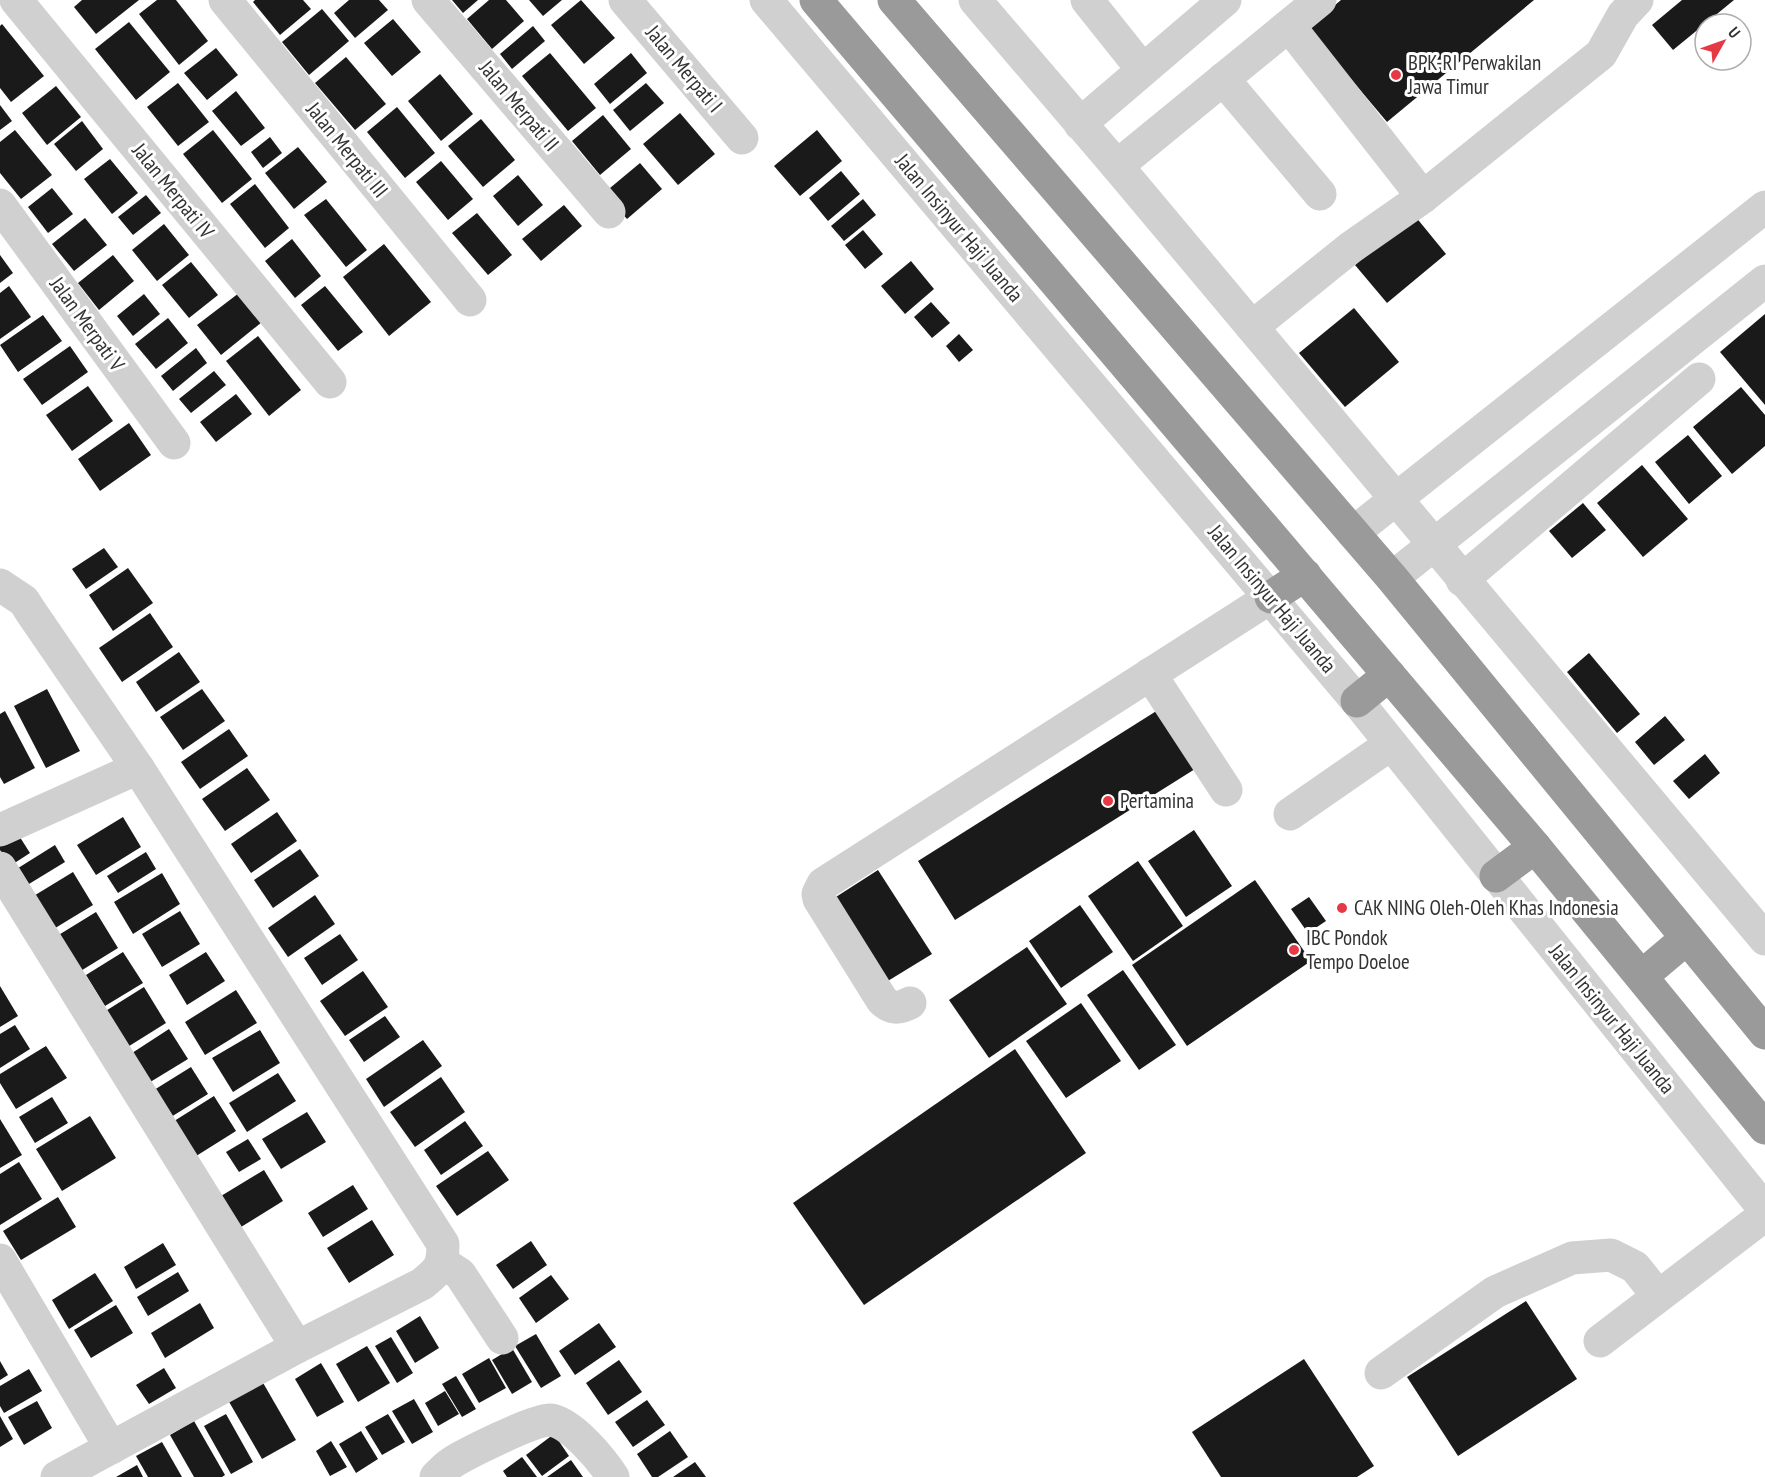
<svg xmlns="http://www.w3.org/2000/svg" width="1765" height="1477" font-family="'PT Sans Narrow',sans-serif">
<rect width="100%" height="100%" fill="#fff"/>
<!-- building -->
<g fill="#1a1a1a">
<polygon points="82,0 139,0 96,34 74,7"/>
<polygon points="157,0 176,0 208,41 179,65 139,14"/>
<polygon points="255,0 303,0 311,9 280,35 253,2"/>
<polygon points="349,0 379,0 388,10 355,38 334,13"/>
<polygon points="452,0 478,0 463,13"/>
<polygon points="489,0 506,0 524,21 492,49 467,19"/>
<polygon points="529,0 562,0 543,16"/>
<polygon points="581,0 615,38 584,64 551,25"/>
<polygon points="1341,0 1534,0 1387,122 1308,28"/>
<polygon points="1682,0 1734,0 1673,50 1652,25"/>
<polygon points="322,9 349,41 309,75 282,42"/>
<polygon points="393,19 421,52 392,76 364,43"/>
<polygon points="129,22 170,72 136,100 95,49"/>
<polygon points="2,24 44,76 11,102 0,88 0,26"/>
<polygon points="533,26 545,41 512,69 500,54"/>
<polygon points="216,48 238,75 207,100 184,73"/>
<polygon points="550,53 596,108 568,131 522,76"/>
<polygon points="631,53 647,73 610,104 594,84"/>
<polygon points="346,57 386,104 355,130 315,83"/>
<polygon points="440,74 473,114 441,141 408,101"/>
<polygon points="178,83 209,122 178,146 147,107"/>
<polygon points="646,83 664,103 630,131 613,110"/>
<polygon points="56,86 81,117 47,145 22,113"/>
<polygon points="236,91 265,128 241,146 212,111"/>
<polygon points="0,105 12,121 0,130"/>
<polygon points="397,107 435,153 405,178 367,132"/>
<polygon points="680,113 715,154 678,185 643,144"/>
<polygon points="603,115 631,149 600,175 572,141"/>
<polygon points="481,119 515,160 483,187 448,146"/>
<polygon points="82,121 103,149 76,171 54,144"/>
<polygon points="15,130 52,175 21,199 0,173 0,142"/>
<polygon points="213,130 252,179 222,203 183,154"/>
<polygon points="817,130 842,161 800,196 774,166"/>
<polygon points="270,137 282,153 263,168 251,152"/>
<polygon points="298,147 327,182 294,209 265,173"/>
<polygon points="110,159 138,193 112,214 84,179"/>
<polygon points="441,161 473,199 448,220 416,182"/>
<polygon points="640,163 662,189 627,219 604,193"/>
<polygon points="841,171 860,194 828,221 809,198"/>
<polygon points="518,175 543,205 518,226 493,196"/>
<polygon points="255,184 289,228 265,248 230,204"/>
<polygon points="52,188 73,214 48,233 28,207"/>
<polygon points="146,195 161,213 133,235 118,217"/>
<polygon points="326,199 367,250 346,267 304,215"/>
<polygon points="863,199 876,215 844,241 831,226"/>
<polygon points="564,205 582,226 541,261 522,239"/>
<polygon points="477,213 512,255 488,275 452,233"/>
<polygon points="1415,216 1446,254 1387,303 1355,265"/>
<polygon points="85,218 107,245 74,271 52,244"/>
<polygon points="164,224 189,255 157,281 132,250"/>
<polygon points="863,230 883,254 865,269 845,245"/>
<polygon points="292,239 321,276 295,298 265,261"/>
<polygon points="384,244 431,302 389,336 343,277"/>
<polygon points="0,255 13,273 0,283"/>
<polygon points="113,255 134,281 99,310 78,283"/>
<polygon points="911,261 934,289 905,314 881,286"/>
<polygon points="191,262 218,295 189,318 162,285"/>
<polygon points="9,286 31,317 0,339 0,293"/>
<polygon points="325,286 363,332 338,351 301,305"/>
<polygon points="239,293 262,322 221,355 197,325"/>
<polygon points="144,294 160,314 133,336 117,316"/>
<polygon points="931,302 950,323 932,338 914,317"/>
<polygon points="1354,308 1399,362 1345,407 1299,353"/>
<polygon points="1765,314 1765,405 1720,352"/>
<polygon points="43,315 62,341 18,372 0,345"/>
<polygon points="168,318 188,343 156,369 135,344"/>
<polygon points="959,334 973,350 959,362 946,346"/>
<polygon points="258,336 301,390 269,416 226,361"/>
<polygon points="70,346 88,372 42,405 23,379"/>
<polygon points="196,348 207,363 173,391 161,376"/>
<polygon points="214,371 226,385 191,413 179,399"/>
<polygon points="88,386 113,421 72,451 46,415"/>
<polygon points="1741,387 1765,415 1765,446 1732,474 1693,427"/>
<polygon points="236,394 252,414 216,442 200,422"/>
<polygon points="129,423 151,455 100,491 78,459"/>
<polygon points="1688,435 1722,476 1689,504 1655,462"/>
<polygon points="1642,465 1688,519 1643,557 1597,503"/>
<polygon points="1583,503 1606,530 1572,558 1549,531"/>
<polygon points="104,548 118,567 86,589 72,569"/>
<polygon points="128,568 153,603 113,631 89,595"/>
<polygon points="150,613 173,647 122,682 99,648"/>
<polygon points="179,652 200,682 156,712 136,682"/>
<polygon points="1589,653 1640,714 1617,733 1567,672"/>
<polygon points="47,689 80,751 46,768 14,706"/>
<polygon points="202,689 225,721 183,750 160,717"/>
<polygon points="1158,710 1195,769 955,920 918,861"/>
<polygon points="5,711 35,768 4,784 0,777 0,714"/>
<polygon points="1665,716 1685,740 1654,765 1635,742"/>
<polygon points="229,729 248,756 200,789 181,762"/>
<polygon points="1705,754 1720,773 1689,799 1673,781"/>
<polygon points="247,768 270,800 225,831 202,799"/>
<polygon points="277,812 297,841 251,873 231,844"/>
<polygon points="123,817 141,847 96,875 77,845"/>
<polygon points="1194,830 1232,886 1186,917 1148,861"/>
<polygon points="16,831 30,853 10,866 0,850 0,841"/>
<polygon points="55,845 65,862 24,887 15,870"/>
<polygon points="300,849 319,876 273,908 254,880"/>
<polygon points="146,852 156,869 118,893 107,876"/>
<polygon points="1138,861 1183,926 1133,961 1088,896"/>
<polygon points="878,870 932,954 878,987 825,904"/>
<polygon points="73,872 93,905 52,930 32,897"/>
<polygon points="162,873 180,904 133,934 114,902"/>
<polygon points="1255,880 1311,961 1187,1046 1132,965"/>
<polygon points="315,895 335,924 288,957 268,928"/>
<polygon points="1309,897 1326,921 1308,933 1291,909"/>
<polygon points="1080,905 1113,952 1061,988 1029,941"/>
<polygon points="180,911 200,944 162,967 142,934"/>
<polygon points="96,912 118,948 79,972 57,936"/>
<polygon points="340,934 358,960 322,985 304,958"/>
<polygon points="1027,947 1067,1004 989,1058 949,1000"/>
<polygon points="123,952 143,983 105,1006 86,975"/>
<polygon points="206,952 225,981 187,1005 169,975"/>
<polygon points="1123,970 1176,1045 1139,1070 1087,995"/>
<polygon points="363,971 388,1007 345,1036 320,1001"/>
<polygon points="0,986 18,1016 0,1027"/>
<polygon points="144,987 166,1023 126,1048 104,1012"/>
<polygon points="236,990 257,1023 205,1055 185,1022"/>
<polygon points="1081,1003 1121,1061 1066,1098 1026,1041"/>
<polygon points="385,1016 400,1037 364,1062 349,1040"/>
<polygon points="15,1025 30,1049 0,1068 0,1034"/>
<polygon points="169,1029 188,1059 147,1084 129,1055"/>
<polygon points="260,1030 280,1063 233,1092 212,1058"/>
<polygon points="423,1040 442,1066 384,1107 366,1079"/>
<polygon points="46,1046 67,1078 16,1109 0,1083 0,1074"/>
<polygon points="1015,1049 1086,1153 864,1305 793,1203"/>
<polygon points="191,1067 208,1094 171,1117 154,1090"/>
<polygon points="278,1073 296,1101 247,1132 229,1103"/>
<polygon points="441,1077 465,1112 415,1147 390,1112"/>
<polygon points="214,1096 236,1131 193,1158 171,1123"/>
<polygon points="52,1097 68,1123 35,1143 19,1117"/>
<polygon points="307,1112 326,1142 281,1169 262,1139"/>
<polygon points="90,1116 116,1158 62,1191 36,1149"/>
<polygon points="0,1119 22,1155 0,1168"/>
<polygon points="465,1121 483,1146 441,1175 424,1150"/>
<polygon points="248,1139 261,1159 239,1172 226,1152"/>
<polygon points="488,1151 509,1180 457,1216 436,1186"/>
<polygon points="19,1162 42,1199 0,1225 0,1174"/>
<polygon points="264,1170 283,1201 241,1227 221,1196"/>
<polygon points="353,1185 368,1209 323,1237 308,1213"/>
<polygon points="58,1197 76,1227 21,1260 3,1231"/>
<polygon points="372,1220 394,1255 349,1283 327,1248"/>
<polygon points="531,1241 547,1265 513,1289 496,1265"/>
<polygon points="163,1243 176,1265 136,1289 124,1267"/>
<polygon points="178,1272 189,1291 148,1316 137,1297"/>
<polygon points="95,1273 113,1301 69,1329 52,1300"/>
<polygon points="551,1275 569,1299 536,1323 519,1298"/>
<polygon points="1526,1301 1577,1379 1458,1456 1407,1377"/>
<polygon points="200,1303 214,1328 165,1358 151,1333"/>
<polygon points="116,1305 133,1333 91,1358 74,1330"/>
<polygon points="420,1316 439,1348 415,1363 396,1331"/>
<polygon points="599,1323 616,1347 575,1375 559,1351"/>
<polygon points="536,1334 561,1376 541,1388 515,1346"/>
<polygon points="391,1337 413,1373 397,1383 375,1346"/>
<polygon points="367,1346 390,1383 358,1402 336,1364"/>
<polygon points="512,1348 532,1382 512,1394 492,1360"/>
<polygon points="489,1358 506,1388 479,1403 462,1374"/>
<polygon points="1304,1359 1374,1466 1357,1477 1221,1477 1192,1432"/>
<polygon points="619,1360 642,1392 608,1415 586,1383"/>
<polygon points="0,1361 8,1375 0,1380"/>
<polygon points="321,1363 344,1402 317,1417 295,1379"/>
<polygon points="164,1368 176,1388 149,1404 136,1385"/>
<polygon points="29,1369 42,1391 4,1413 0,1406 0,1386"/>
<polygon points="456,1376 476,1409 462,1417 442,1384"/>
<polygon points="262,1381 296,1440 262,1459 228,1400"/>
<polygon points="445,1391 459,1414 438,1426 425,1403"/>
<polygon points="414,1399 433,1432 412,1444 392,1411"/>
<polygon points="647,1400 665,1425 633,1447 615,1422"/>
<polygon points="37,1401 52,1428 24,1445 8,1417"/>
<polygon points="226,1414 253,1462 231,1474 204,1426"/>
<polygon points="388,1414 405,1442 382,1455 365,1427"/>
<polygon points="0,1416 13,1439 0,1447"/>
<polygon points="194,1421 225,1475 222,1477 194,1477 170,1435"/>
<polygon points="361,1431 378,1459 356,1473 339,1444"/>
<polygon points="670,1431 688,1457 658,1477 652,1477 637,1454"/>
<polygon points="554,1434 569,1456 542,1476 526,1455"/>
<polygon points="331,1441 347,1467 330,1476 316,1451"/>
<polygon points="162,1442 182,1477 148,1477 136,1456"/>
<polygon points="522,1457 537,1477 507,1477 503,1471"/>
<polygon points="571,1460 583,1477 547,1477"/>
<polygon points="695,1462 706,1477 673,1477"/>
<polygon points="137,1465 143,1477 116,1477"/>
</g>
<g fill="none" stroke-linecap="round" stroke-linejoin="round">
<!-- minor -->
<g stroke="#d0d0d0" stroke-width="33">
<polyline points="16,0 330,382"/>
<polyline points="225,0 470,300"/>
<polyline points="428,0 609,212"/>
<polyline points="625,0 742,138"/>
<polyline points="766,0 1357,701 1765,1210"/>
<polyline points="975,0 1117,166 1765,939"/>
<polyline points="1087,0 1142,69"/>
<polyline points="1289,26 1423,197"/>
<polyline points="1223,79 1320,194"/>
<polyline points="1080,124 1225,0"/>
<polyline points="1117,166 1320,0"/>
<polyline points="0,205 174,443"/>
<polyline points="1252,327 1350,248 1423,197 1601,54 1623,15 1637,0"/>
<polyline points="1353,533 1765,207"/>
<polyline points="1392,578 1765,281"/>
<polyline points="1462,580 1699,379"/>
<path d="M0,585L24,601L31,612L138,768L443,1244C443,1267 439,1270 422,1284L297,1347L57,1477"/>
<polyline points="1150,674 1226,790"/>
<polyline points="1290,814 1391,744"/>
<polyline points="0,830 138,768"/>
<polyline points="0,868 297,1347"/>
<path d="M910,1003C898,1009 891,1009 882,1000L819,899L818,894L823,884L1271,597"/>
<polyline points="0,1260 111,1448"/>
<polyline points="443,1263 460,1274 502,1338"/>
<polyline points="1600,1341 1765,1215"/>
<polyline points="1381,1373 1495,1292 1572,1258 1611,1255 1635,1267 1658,1296"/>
<path d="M436,1477C440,1473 445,1468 450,1464C461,1456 537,1418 550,1420C571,1422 602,1460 613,1477"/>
</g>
<!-- highway -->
<g stroke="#9a9a9a" stroke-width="33">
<polyline points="816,0 1535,847 1765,1128"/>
<polyline points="894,0 1392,578 1765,1033"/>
<polyline points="1271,597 1305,575"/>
<polyline points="1357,701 1389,675"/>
<polyline points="1496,876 1535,847"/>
<polyline points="1642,976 1687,938"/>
</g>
</g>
<!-- markers -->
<g fill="#e63946" stroke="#fff" stroke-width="2">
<circle cx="1396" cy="75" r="6"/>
<circle cx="1108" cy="801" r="6"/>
<circle cx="1342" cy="908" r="6"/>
<circle cx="1294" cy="950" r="6"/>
</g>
<g text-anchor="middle" stroke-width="6" stroke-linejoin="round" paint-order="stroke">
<!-- poi labels -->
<g font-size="21" fill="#333" stroke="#fff" text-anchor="start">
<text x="1408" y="70">BPK-RI Perwakilan<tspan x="1408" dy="24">Jawa Timur</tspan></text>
<text x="1120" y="808">Pertamina</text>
<text x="1354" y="915">CAK NING Oleh-Oleh Khas Indonesia</text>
<text x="1306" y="945">IBC Pondok<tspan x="1306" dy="24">Tempo Doeloe</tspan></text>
</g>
<!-- street labels -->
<g font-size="21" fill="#333" stroke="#fff">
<text transform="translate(684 69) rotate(50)" y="7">Jalan Merpati I</text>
<text transform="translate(519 106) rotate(50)" y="7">Jalan Merpati II</text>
<text transform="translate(347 150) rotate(51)" y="7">Jalan Merpati III</text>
<text transform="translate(173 191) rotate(51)" y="7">Jalan Merpati IV</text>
<text transform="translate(959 228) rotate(50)" y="7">Jalan Insinyur Haji Juanda</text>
<text transform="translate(87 324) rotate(54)" y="7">Jalan Merpati V</text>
<text transform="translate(1272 599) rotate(50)" y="7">Jalan Insinyur Haji Juanda</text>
<text transform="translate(1612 1019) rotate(51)" y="7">Jalan Insinyur Haji Juanda</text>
</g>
</g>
<!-- north arrow -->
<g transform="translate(1723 42) rotate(50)"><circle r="28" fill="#ffffff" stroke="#adadad" stroke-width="1.5"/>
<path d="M0-4.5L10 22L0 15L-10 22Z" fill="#e63946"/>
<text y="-9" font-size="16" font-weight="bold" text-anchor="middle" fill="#333333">U</text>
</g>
</svg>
